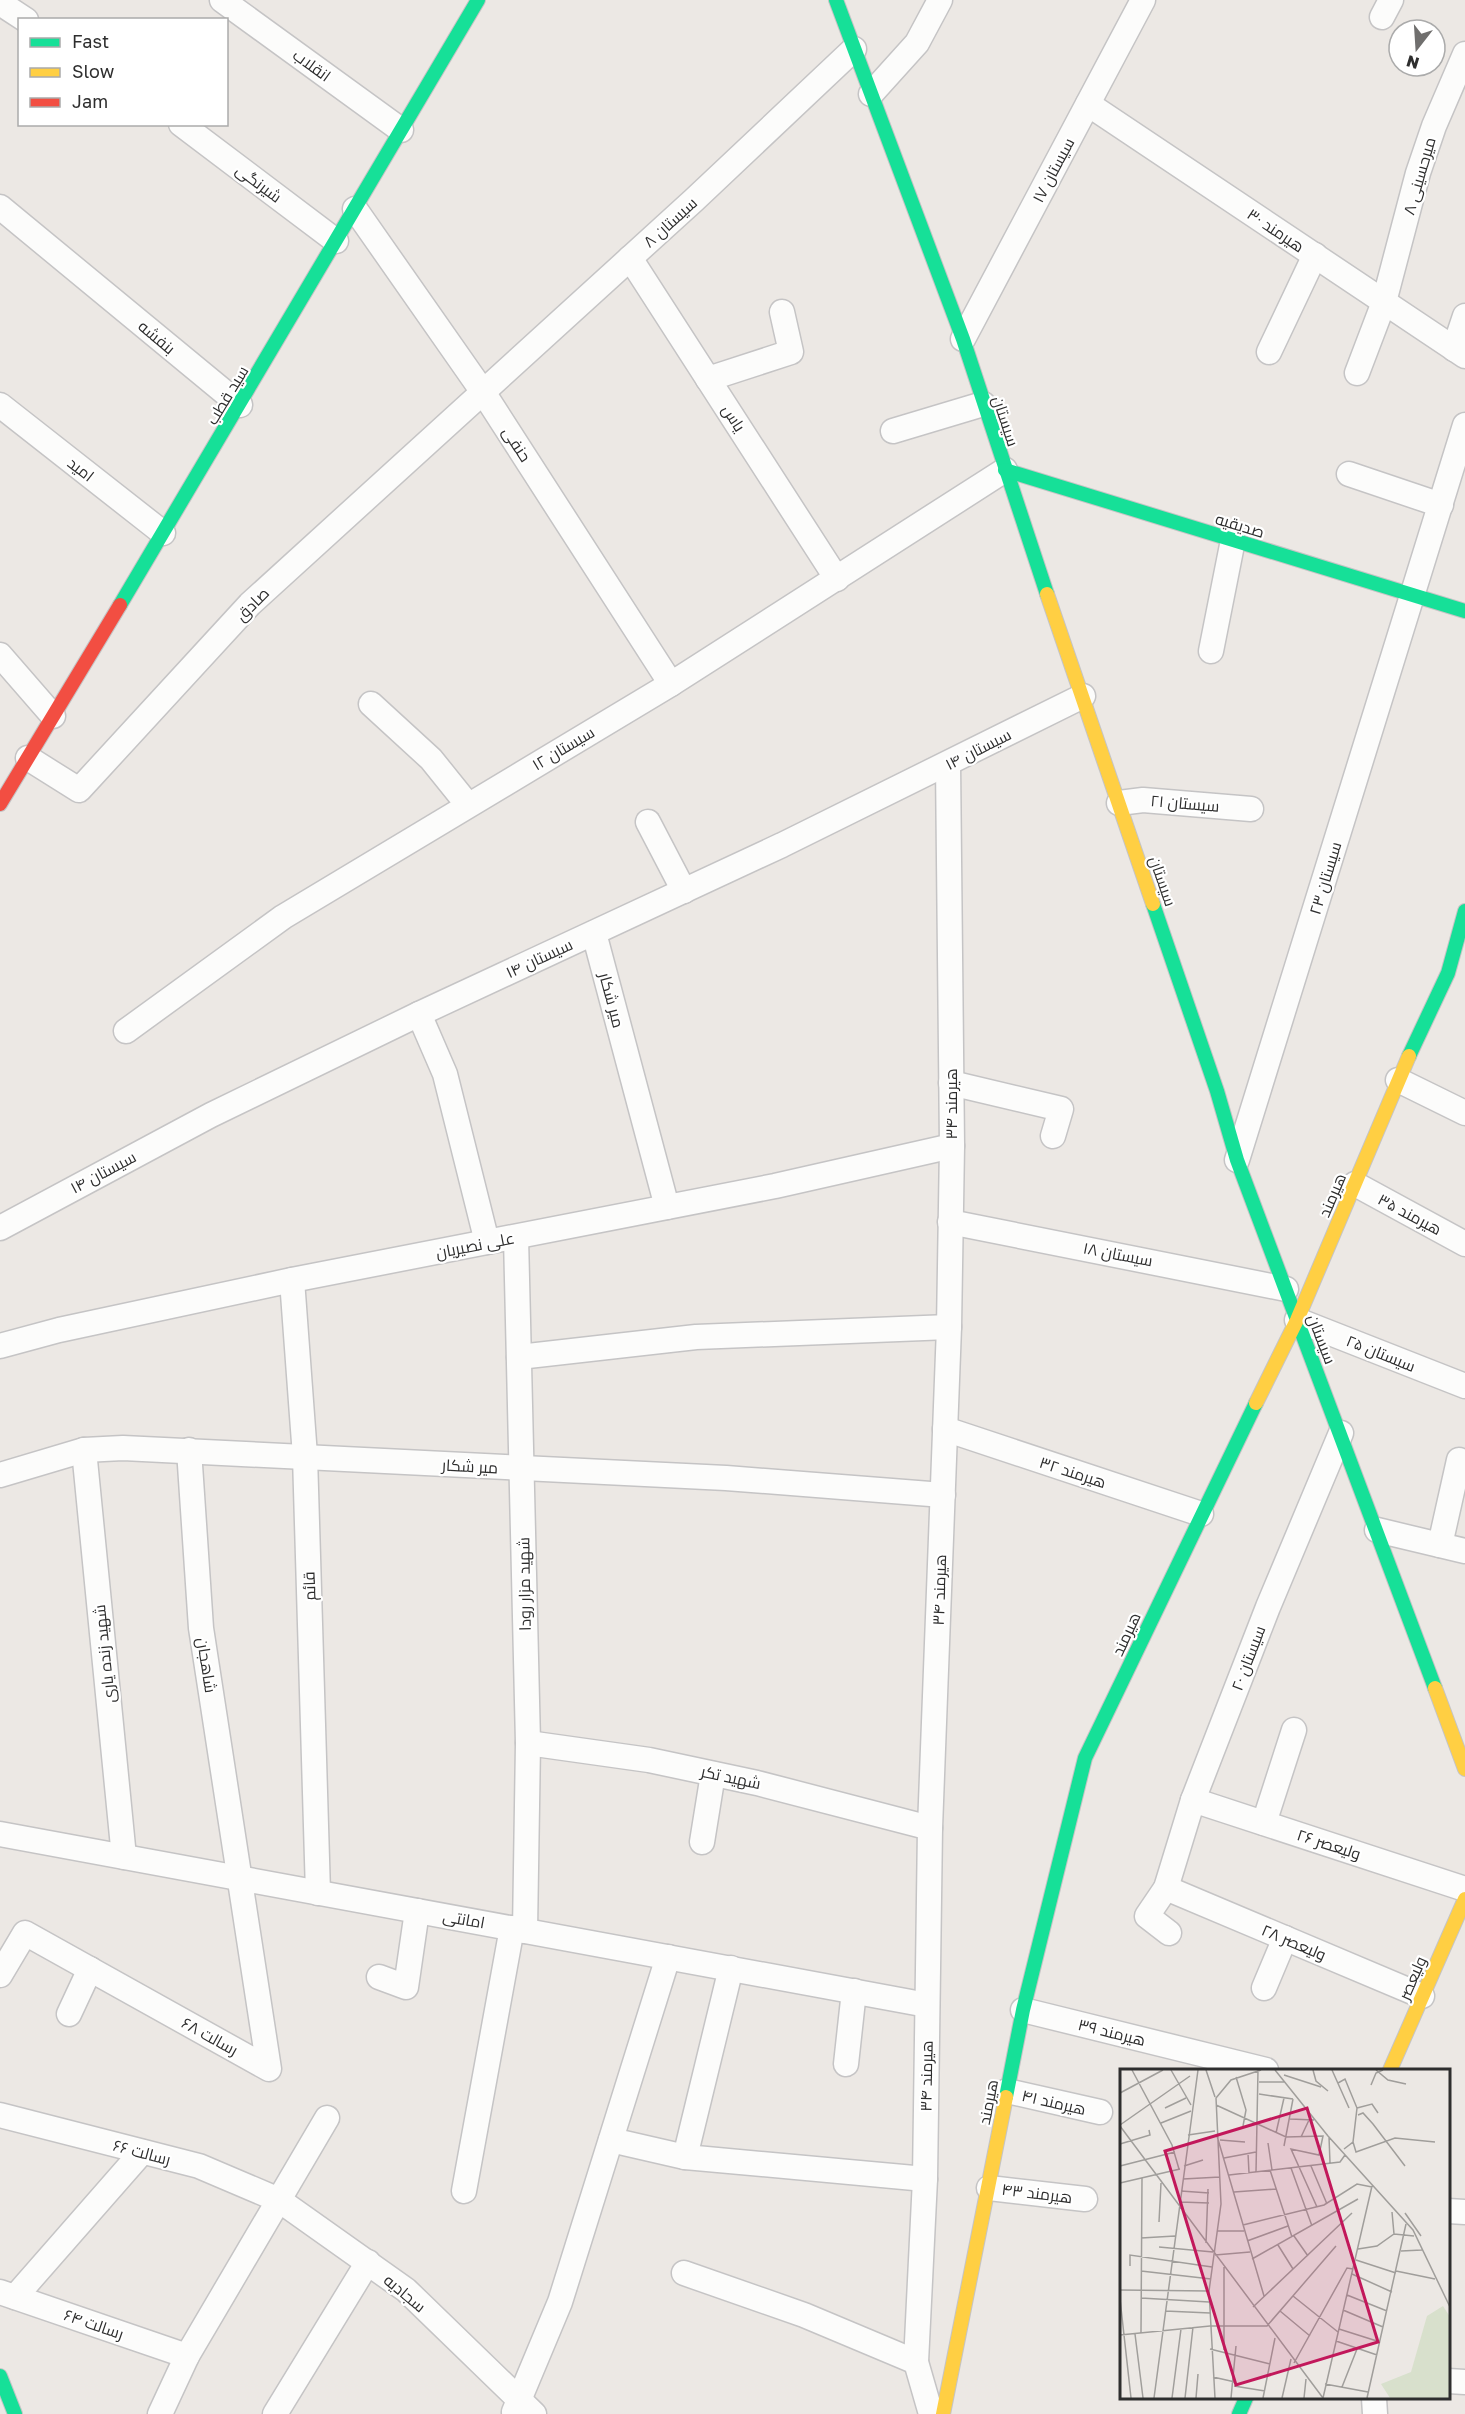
<svg xmlns="http://www.w3.org/2000/svg" width="1465" height="2414" font-family="'Golos Text',Cairo,sans-serif">
<rect width="100%" height="100%" fill="#ece8e4"/>
<g fill="none" stroke-linecap="round" stroke-linejoin="round">
<!-- street casing -->
<g stroke="#c5c4c5" stroke-width="27">
<g id="street">
<polyline points="222,0 401,130"/>
<polyline points="0,3 26,20"/>
<polyline points="1382,17 1391,0"/>
<polyline points="871,94 917,43 940,0"/>
<polyline points="1088,104 1465,356"/>
<polyline points="181,124 336,241"/>
<polyline points="0,207 240,405"/>
<polyline points="355,209 483,392 671,684"/>
<polyline points="630,258 837,579"/>
<polyline points="963,339 1143,0"/>
<polyline points="1454,349 1465,316"/>
<polyline points="1269,352 1315,255"/>
<polyline points="1357,373 1384,302 1418,173 1434,126 1465,54"/>
<polyline points="708,379 791,352 782,312"/>
<polyline points="0,405 163,533"/>
<polyline points="893,431 983,404"/>
<polyline points="1349,474 1441,505"/>
<polyline points="1211,651 1233,540"/>
<polyline points="0,655 53,716"/>
<polyline points="371,704 431,759 468,805"/>
<polyline points="28,758 79,790 250,604 694,200 854,49"/>
<polyline points="1119,803 1143,800 1251,809"/>
<polyline points="648,822 684,891"/>
<polyline points="594,933 667,1207"/>
<polyline points="419,1014 445,1074 487,1242"/>
<polyline points="126,1031 283,917 671,684 1005,470"/>
<polyline points="1398,1080 1465,1113"/>
<polyline points="951,1083 1061,1109 1053,1136"/>
<polyline points="1237,1160 1465,425"/>
<polyline points="1355,1184 1465,1244"/>
<polyline points="950,1222 1286,1289"/>
<polyline points="0,1228 211,1115 419,1014 782,845 1083,696"/>
<polyline points="516,1237 528,1743 525,1931"/>
<polyline points="292,1280 305,1456 318,1893"/>
<polyline points="1297,1320 1465,1386"/>
<polyline points="0,1346 59,1330 292,1280 775,1186 952,1146"/>
<polyline points="519,1357 696,1337 949,1327"/>
<polyline points="945,1429 1201,1514"/>
<polyline points="84,1450 124,1857"/>
<polyline points="0,1475 84,1450 123,1448 726,1478 943,1495"/>
<polyline points="1377,1530 1465,1551"/>
<polyline points="1440,1545 1459,1460"/>
<polyline points="528,1743 649,1760 757,1783 930,1828"/>
<polyline points="1193,1800 1465,1889"/>
<polyline points="1264,1823 1294,1730"/>
<polyline points="0,1834 927,2005"/>
<polyline points="702,1842 713,1774"/>
<polyline points="1166,1888 1422,1996"/>
<polyline points="1169,1933 1147,1916 1166,1888 1193,1800 1268,1607 1341,1433"/>
<polyline points="0,1975 25,1933 269,2069 201,1628 189,1450"/>
<polyline points="379,1977 406,1987 417,1911"/>
<polyline points="1264,1988 1285,1938"/>
<polyline points="1023,2010 1266,2070"/>
<polyline points="69,2014 90,1969"/>
<polyline points="846,2064 854,1991"/>
<polyline points="1007,2091 1100,2112"/>
<polyline points="0,2115 199,2166 279,2200 406,2290 534,2414"/>
<polyline points="611,2140 685,2157 925,2179"/>
<polyline points="685,2157 731,1968"/>
<polyline points="989,2188 1085,2199"/>
<polyline points="464,2191 512,1928"/>
<polyline points="1448,2211 1465,2212"/>
<polyline points="684,2273 804,2315 916,2362"/>
<polyline points="0,2292 187,2356"/>
<polyline points="15,2297 142,2152"/>
<polyline points="1448,2381 1465,2382"/>
<polyline points="1374,2398 1375,2414"/>
<polyline points="514,2412 560,2302 668,1957"/>
<polyline points="160,2414 187,2356 327,2118"/>
<polyline points="275,2414 368,2262"/>
<polyline points="931,2414 916,2362 925,2179 930,1828 949,1327 952,1146 948,764"/>
</g>
</g>
<!-- fast casing -->
<g stroke="#c5c4c5" stroke-width="16">
<g id="fast">
<polyline points="836,0 963,339 1047,594"/>
<polyline points="1005,470 1465,611"/>
<polyline points="120,605 478,0"/>
<polyline points="1153,904 1217,1091 1237,1160 1435,1688"/>
<polyline points="1409,1056 1448,973 1465,911"/>
<polyline points="1006,2097 1023,2010 1085,1758 1256,1403"/>
<polyline points="0,2376 15,2414"/>
<polyline points="1239,2414 1246,2398"/>
</g>
</g>
<!-- slow casing -->
<g stroke="#c5c4c5" stroke-width="16">
<g id="slow">
<polyline points="1047,594 1153,904"/>
<polyline points="1256,1403 1297,1320 1409,1056"/>
<polyline points="1435,1688 1465,1769"/>
<polyline points="1390,2070 1465,1899"/>
<polyline points="943,2414 1006,2097"/>
</g>
</g>
<!-- jam casing -->
<g stroke="#c5c4c5" stroke-width="16">
<polyline id="jam" points="0,804 120,605"/>
</g>
<!-- street -->
<use href="#street" stroke="#fcfcfb" stroke-width="24"/>
<!-- fast -->
<use href="#fast" stroke="#16e098" stroke-width="14"/>
<!-- slow -->
<use href="#slow" stroke="#ffcf43" stroke-width="14"/>
<!-- jam -->
<use href="#jam" stroke="#f24e42" stroke-width="14"/>
</g>
<g text-anchor="middle" stroke-width="4.5" stroke-linejoin="round" paint-order="stroke">
<!-- street labels -->
<g font-size="16" fill="#2e2e2e" stroke="#fff">
<text transform="translate(312 65) rotate(36)" y="6">انقلاب</text>
<text transform="translate(1053 170) rotate(-62)" y="6">سیستان ۱۷</text>
<text transform="translate(1419 176) rotate(-74)" y="6">میرحسینی ۸</text>
<text transform="translate(259 183) rotate(37)" y="6">شیرنگی</text>
<text transform="translate(670 222) rotate(-42)" y="6">سیستان ۸</text>
<text transform="translate(1276 230) rotate(34)" y="6">هیرمند ۳۰</text>
<text transform="translate(157 337) rotate(40)" y="6">بنفشه</text>
<text transform="translate(227 395) rotate(-59)" y="6">سید قطب</text>
<text transform="translate(734 418) rotate(57)" y="6">یاس</text>
<text transform="translate(1006 421) rotate(72)" y="6">سیستان</text>
<text transform="translate(517 444) rotate(57)" y="6">حنفی</text>
<text transform="translate(81 469) rotate(38)" y="6">امید</text>
<text transform="translate(1240 525) rotate(17)" y="6">صدیقیه</text>
<text transform="translate(252 604) rotate(-45)" y="6">صادق</text>
<text transform="translate(563 748) rotate(-31)" y="6">سیستان ۱۲</text>
<text transform="translate(978 749) rotate(-27)" y="6">سیستان ۱۴</text>
<text transform="translate(1185 803) rotate(5)" y="6">سیستان ۲۱</text>
<text transform="translate(1325 878) rotate(-73)" y="6">سیستان ۲۳</text>
<text transform="translate(1163 881) rotate(71)" y="6">سیستان</text>
<text transform="translate(539 958) rotate(-25)" y="6">سیستان ۱۴</text>
<text transform="translate(612 1000) rotate(75)" y="6">میر شکار</text>
<text transform="translate(951 1104) rotate(-90)" y="6">هیرمند ۳۴</text>
<text transform="translate(103 1172) rotate(-28)" y="6">سیستان ۱۴</text>
<text transform="translate(1332 1195) rotate(-67)" y="6">هیرمند</text>
<text transform="translate(1410 1214) rotate(28)" y="6">هیرمند ۳۵</text>
<text transform="translate(475 1245) rotate(-11)" y="6">علی نصیریان</text>
<text transform="translate(1118 1254) rotate(11)" y="6">سیستان ۱۸</text>
<text transform="translate(1322 1339) rotate(69)" y="6">سیستان</text>
<text transform="translate(1381 1353) rotate(22)" y="6">سیستان ۲۵</text>
<text transform="translate(470 1466) rotate(3)" y="6">میر شکار</text>
<text transform="translate(1073 1472) rotate(18)" y="6">هیرمند ۳۲</text>
<text transform="translate(524 1584) rotate(-91)" y="6">شهید مزار رودا</text>
<text transform="translate(309 1586) rotate(-92)" y="6">قائم</text>
<text transform="translate(939 1590) rotate(-88)" y="6">هیرمند ۳۴</text>
<text transform="translate(1126 1634) rotate(-65)" y="6">هیرمند</text>
<text transform="translate(104 1654) rotate(-96)" y="6">شهید زنده یاری</text>
<text transform="translate(1248 1658) rotate(-69)" y="6">سیستان ۲۰</text>
<text transform="translate(207 1665) rotate(81)" y="6">شاهجان</text>
<text transform="translate(731 1777) rotate(12)" y="6">شهید تکر</text>
<text transform="translate(1329 1844) rotate(18)" y="6">ولیعصر ۲۶</text>
<text transform="translate(464 1919) rotate(10)" y="6">امانتی</text>
<text transform="translate(1294 1942) rotate(23)" y="6">ولیعصر ۲۸</text>
<text transform="translate(1412 1978) rotate(-66)" y="6">ولیعصر</text>
<text transform="translate(1112 2032) rotate(14)" y="6">هیرمند ۳۹</text>
<text transform="translate(210 2036) rotate(29)" y="6">رسالت ۶۸</text>
<text transform="translate(926 2076) rotate(-89)" y="6">هیرمند ۳۴</text>
<text transform="translate(988 2102) rotate(-79)" y="6">هیرمند</text>
<text transform="translate(1054 2102) rotate(13)" y="6">هیرمند ۴۱</text>
<text transform="translate(142 2152) rotate(15)" y="6">رسالت ۶۶</text>
<text transform="translate(1037 2193) rotate(7)" y="6">هیرمند ۴۳</text>
<text transform="translate(405 2293) rotate(40)" y="6">سجادیه</text>
<text transform="translate(94 2324) rotate(19)" y="6">رسالت ۶۴</text>
</g>
</g>
<!-- overview -->
<g transform="translate(1120 2069)">
<rect width="330" height="330" fill="#ece8e4"/>
<path d="M323,237L330,248V329H270L261,315L291,303L307,247Z" fill="#d8e0cc"/>
<path fill="none" stroke="#a09e9b" stroke-width="1.5" d="M12,1L52,76L59,100M51,1L71,36M86,1L95,28M155,1L208,67L293,161L330,238M193,1L196,12L208,22M212,1L229,39M256,1L268,11L286,15M164,6L201,18M116,8L126,41L123,57M139,13H165M218,14L225,10L237,39L233,73L224,80M251,16L256,4L263,1M0,24L43,1M139,25L173,30M96,36L166,68L203,67L199,86L171,80L197,138M45,39L66,29M237,39L252,35L258,44M238,46L243,44L253,55L285,97M170,50L194,51M41,54L71,42M0,56L70,7M0,57L203,329M156,64L164,29M68,66L95,62M97,67L144,227M181,68L189,51M209,68L210,94M100,71L125,73M233,73L236,83L275,69L315,73M148,74L152,101M0,75L30,66L29,61M164,77L173,30M128,84L129,104M104,89L136,83M0,97L55,83M64,97L83,91M191,97L207,135M171,99L192,157M150,101L172,168M136,103L138,1M109,106L220,93L225,86M63,110L100,108M0,114L60,100M61,122L89,124M114,123L156,120M60,133L89,134M272,143L274,165M285,144L301,167M39,153L41,114M123,156L204,136L237,115L252,118M97,162H124M174,167L188,187M21,169L55,167M127,172L168,157M86,174L88,120M158,176L173,200M39,178L93,183M238,180L257,177L274,165L294,167M281,182L302,181M95,186L130,183M132,190L238,130M236,191L276,204M10,197V186L92,198M21,202L91,210M276,202L315,210M232,205L272,223M0,221L89,222M227,226L267,242M173,227L218,263M21,229L89,233M0,230L11,329M133,238L232,144M223,241L263,258M45,242L90,244M160,242L190,267M219,260L260,273M21,264L22,109M15,265L23,329M0,266L90,257H147L216,177M216,272L257,286M90,280L150,295M104,281V198M174,294L227,199L233,200M93,308L115,313M205,315L248,323M114,317L145,322M222,318L237,280M34,329L78,1M52,329L61,260M65,329L73,258M76,329L78,305M95,329L89,222L101,135L96,29L111,11L141,1M111,329L116,277M143,329L155,269M162,329L171,290M184,329L186,310M203,329L252,117M247,329L286,155"/>
<path fill="#c2185b" fill-opacity="0.15" stroke="#c2185b" stroke-width="3" d="M187,39L258,273L116,316L45,82Z"/>
<rect width="330" height="330" fill="none" stroke="#2e2e2e" stroke-width="3"/>
</g>
<!-- legend -->
<rect x="18" y="18" width="210" height="108" fill="#ffffff" stroke="#ababab" stroke-width="1.5"/>
<rect x="30" y="38" width="30" height="9" fill="#16e098" stroke="#ababab" stroke-width="1.5"/>
<text x="72" y="48" font-size="18" fill="#2e2e2e">Fast</text>
<rect x="30" y="68" width="30" height="9" fill="#ffcf43" stroke="#ababab" stroke-width="1.5"/>
<text x="72" y="78" font-size="18" fill="#2e2e2e">Slow</text>
<rect x="30" y="98" width="30" height="9" fill="#f24e42" stroke="#ababab" stroke-width="1.5"/>
<text x="72" y="108" font-size="18" fill="#2e2e2e">Jam</text>
<!-- north arrow -->
<g transform="translate(1417 48) rotate(197)"><circle r="28" fill="#ffffff" stroke="#ababab" stroke-width="1.5"/>
<path d="M0-4.5L10 22L0 15L-10 22Z" fill="#706f6e"/>
<text y="-9" font-size="16" font-weight="bold" text-anchor="middle" fill="#2e2e2e">N</text>
</g>
</svg>
